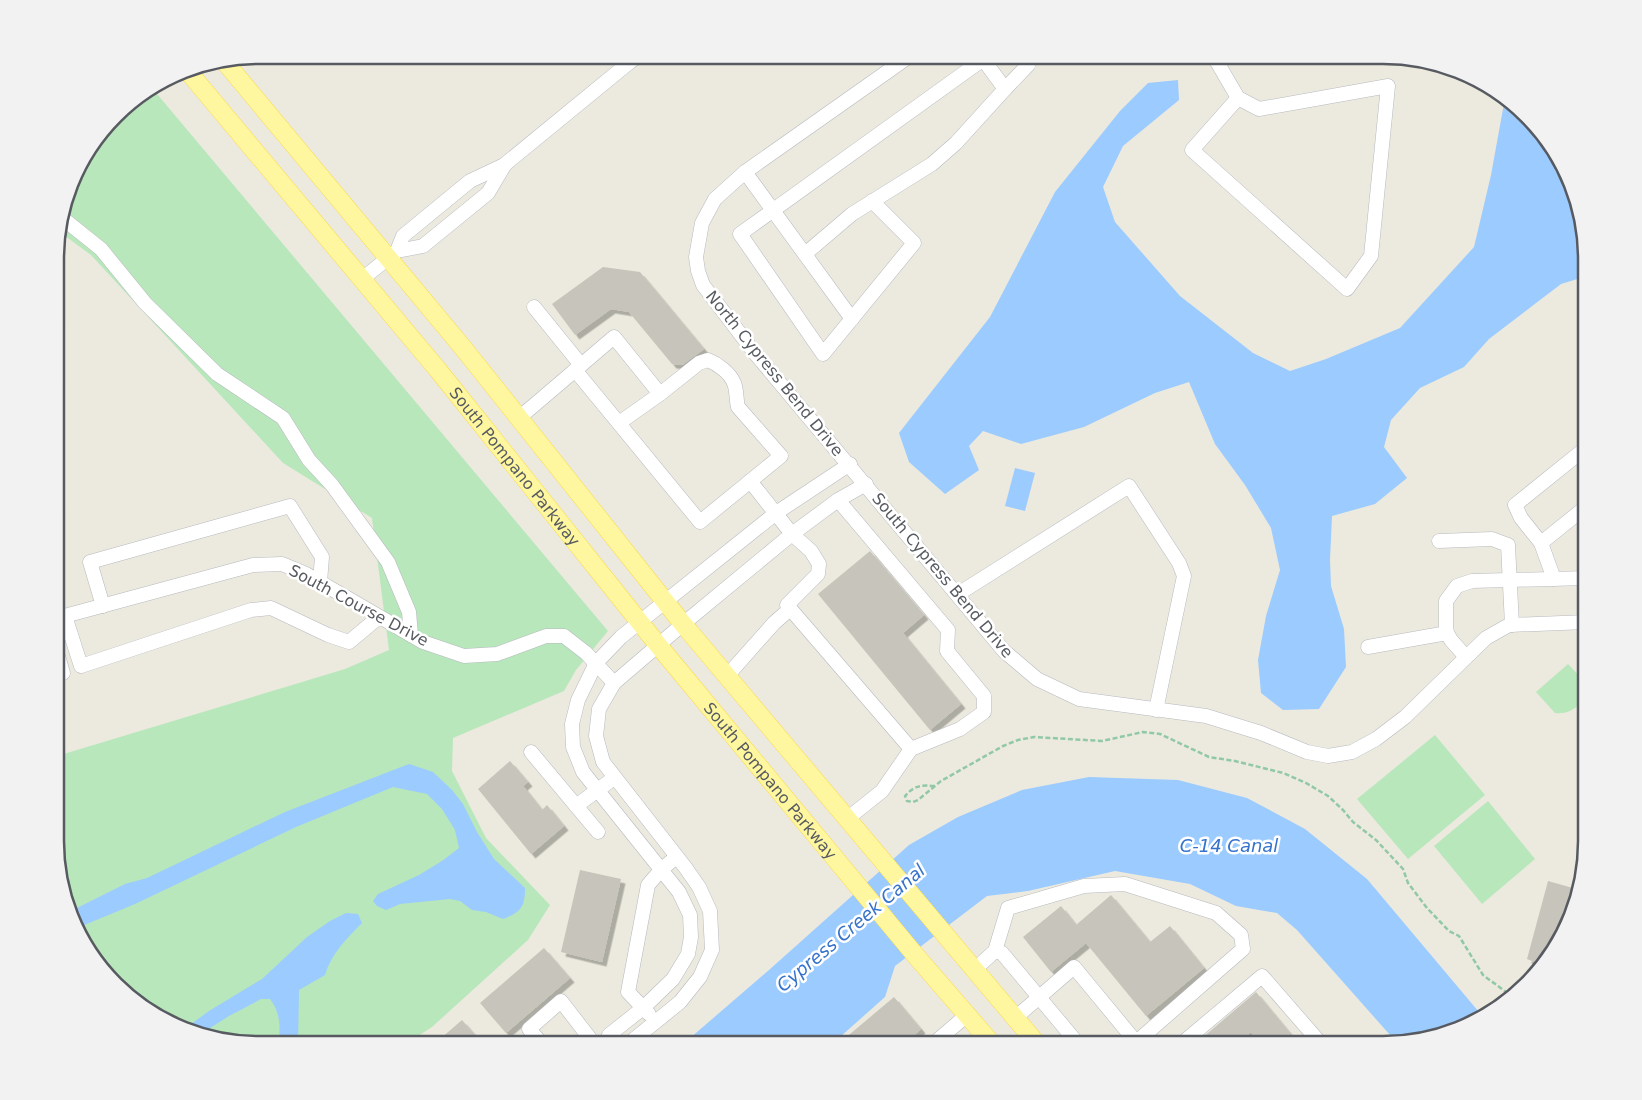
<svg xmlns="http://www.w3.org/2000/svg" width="1642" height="1100" font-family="'DejaVu Sans',sans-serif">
<defs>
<filter id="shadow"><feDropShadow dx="4.5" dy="4.5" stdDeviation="0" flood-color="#0004"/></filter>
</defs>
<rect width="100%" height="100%" fill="#eceade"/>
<!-- green -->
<g fill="#b8e7bb">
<polygon points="152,88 608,631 576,670 564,691 453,738 452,771 486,838 550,905 528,940 432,1027 404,1045 258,1045 193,1034 145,1011 82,944 57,868 57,756 345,669 389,650 372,518 283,463 91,255 57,230 76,168 124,106"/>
<path d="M1568,664L1586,683C1587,702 1573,715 1555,713L1536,692Z"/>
<polygon points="1435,735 1485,795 1408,859 1357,799"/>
<polygon points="1488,801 1535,859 1482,904 1434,846"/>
</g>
<!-- water -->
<g fill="#9bcbff">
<polygon points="1178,80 1179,100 1123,146 1103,187 1115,222 1180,296 1253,353 1290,371 1326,359 1400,328 1474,247 1491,175 1505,98 1560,157 1587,245 1587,276 1561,284 1489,339 1464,367 1420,388 1391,420 1384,447 1407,478 1375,504 1332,516 1330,560 1331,586 1344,629 1346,667 1319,709 1283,710 1261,693 1258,660 1266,616 1280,570 1271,528 1245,485 1215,444 1189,382 1155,393 1084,427 1021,444 983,431 969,446 979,470 945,494 909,462 899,433 990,317 1055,192 1120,111 1148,83"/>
<polygon points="1015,468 1035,473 1025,511 1005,506"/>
<path d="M409,764L433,772L452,790L463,804L477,832L494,859L525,888C525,907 521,912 503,919L486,912L472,910L460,901L450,899L400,904L386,910L377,906L373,901L378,894L419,875L442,861L459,848L455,830L442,809L427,794L393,787L296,827L135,904L77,928L71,911L125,884L147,878L285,812Z"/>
<polygon points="1089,777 1178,780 1247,798 1305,829 1367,879 1484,1018 1398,1044 1297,930 1277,913 1236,906 1190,884 1115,871 1028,891 987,896 895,966 885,997 831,1045 682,1045 769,970 909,845 958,817 1022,790"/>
<path d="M346,913L358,914L362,923C347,938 331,954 325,975L299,990L298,1045L279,1044C280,1027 281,1013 270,999H261L229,1016L199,1035L183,1030L209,1011L262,979L307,937L330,921Z"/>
</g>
<!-- building -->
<g fill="#c7c4bb" filter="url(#shadow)">
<polygon points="603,267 640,272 704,349 682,365 672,364 629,312 611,309 575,335 552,304"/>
<polygon points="870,551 924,615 903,633 961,704 930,730 818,594"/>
<polygon points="510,761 528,782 523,786 542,810 547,805 564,826 531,854 478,789"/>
<polygon points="580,870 621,879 602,962 561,952"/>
<polygon points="1548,881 1580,890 1576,907 1553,955 1542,965 1527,959"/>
<polygon points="1111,895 1150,942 1170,926 1204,968 1146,1016 1086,943 1051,972 1023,937 1061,906 1076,925"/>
<polygon points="544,948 570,978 506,1033 480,1003"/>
<polygon points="1256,992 1300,1045 1261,1045 1251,1032 1236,1045 1194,1045"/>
<polygon points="894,997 921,1029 903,1045 837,1045"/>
<polygon points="462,1020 484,1045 433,1045"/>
</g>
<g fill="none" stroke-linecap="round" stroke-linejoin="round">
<!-- minor casing -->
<g stroke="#b7b9bf" stroke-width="15">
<g id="minor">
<polyline points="911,55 745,172 715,199 702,223 696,257 698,271 703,285 754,352 1004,651 1037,679 1079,699 1206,716 1261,733 1307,752 1328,756 1352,752 1376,739 1405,717 1486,638 1509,625 1587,622"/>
<polyline points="1213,55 1238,98 1259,109 1388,86 1371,256 1347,289 1192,150 1238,98"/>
<polyline points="1005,89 1028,65 1021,55"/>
<polyline points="745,172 852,319"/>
<polyline points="872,201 914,243 823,354 740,234 989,55"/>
<polyline points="61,217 101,249 145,303 217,374 283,418 309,460 332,485 388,562 409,612 411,635"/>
<polyline points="397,251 403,236 470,181 504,165 631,61 641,55"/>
<polyline points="805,254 852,214 932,164 956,143 1005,89 980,55"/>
<polyline points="362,279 397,251 423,246 488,193 504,166"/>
<polyline points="534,307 581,365"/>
<path d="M575,370L700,522L781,456L738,407C736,399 737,390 734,383C730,373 718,364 708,360L699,363L660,394L619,423"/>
<polyline points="519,418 614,337 660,394"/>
<polyline points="750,481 792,534 811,551 819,564 818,574 787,605 911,749"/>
<polyline points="838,500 948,630 947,651 984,696 984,712 960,729 911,749 882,791 847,819"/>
<polyline points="1439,541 1492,539 1508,545 1512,625"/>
<polyline points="1541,543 1587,506"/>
<polyline points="1554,579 1541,543 1521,518 1515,505 1587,447"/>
<polyline points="958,594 1129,486 1179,563 1184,576 1156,710"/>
<polyline points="103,606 90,562 290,506 322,557 320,582"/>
<polyline points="65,616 81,666 251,610 271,608 328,635 349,642 379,617"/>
<polyline points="57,618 253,565 282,564 306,574 423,642 464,656 497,654 546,636 564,636 586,653 614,683"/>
<polyline points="1368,647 1447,633"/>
<polyline points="57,653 63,673 57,675"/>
<polyline points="1466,657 1451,640 1447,633 1446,626 1446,601 1457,586 1472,581 1587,578"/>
<polyline points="727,676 774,623 790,609"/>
<polyline points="531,752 598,832"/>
<polyline points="576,806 614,778"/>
<polyline points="995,951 1002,953 1079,1045"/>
<polyline points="974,970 995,951 1008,908 1084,886 1125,884 1216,913 1241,935 1243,949 1133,1045"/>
<polyline points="649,1014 628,992 648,885 661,870 676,857"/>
<polyline points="1015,1018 1074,967 1136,1042"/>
<polyline points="543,1045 529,1029 561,1001 595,1045"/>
<polyline points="606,1045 609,1035 643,1008 673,979 688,954 691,937 690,915 679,892 583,772 573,747 572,724 578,700 596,663 621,637 776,513 850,464"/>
<polyline points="627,1045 680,1002 700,977 712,950 710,911 699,887 685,867 603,762 596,736 599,709 614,683 683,624 792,534 838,500 866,484"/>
<polyline points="932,1045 967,1015"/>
<polyline points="1180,1045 1262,976 1322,1045"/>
</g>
</g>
<!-- major casing -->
<g stroke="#fcd947" stroke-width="19">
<g id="major">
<polyline points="225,62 464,349 683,624 1038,1045"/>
<path id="s1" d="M186,69L438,370L658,645L916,956L993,1045"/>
</g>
</g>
<!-- path -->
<path stroke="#91c8a5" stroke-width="2.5" stroke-dasharray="5 2.5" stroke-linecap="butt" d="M935,786C921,785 915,785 905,796L907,801L913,802L918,800L941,781L1003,746L1018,740L1034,737L1102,741L1143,732L1160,734L1209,757L1235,761L1283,773L1306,783L1328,796L1343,810L1353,822L1376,840L1403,869L1408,883L1427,908L1449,931L1459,936L1483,975L1510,995"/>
<!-- minor -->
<use href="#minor" stroke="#fff" stroke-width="14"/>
<!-- major -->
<use href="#major" stroke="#fff7a0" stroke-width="18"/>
</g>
<g text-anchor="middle" stroke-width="5" stroke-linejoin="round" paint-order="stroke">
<!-- street labels -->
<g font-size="16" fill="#575b61" stroke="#fff">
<text transform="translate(775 373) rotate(51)" y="6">North Cypress Bend Drive</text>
<text dy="6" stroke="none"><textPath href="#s1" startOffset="516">South Pompano Parkway</textPath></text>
<text transform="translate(943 575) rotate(50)" y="6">South Cypress Bend Drive</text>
<text transform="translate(359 605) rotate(28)" y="6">South Course Drive</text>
<text dy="6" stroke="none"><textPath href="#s1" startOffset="921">South Pompano Parkway</textPath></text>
</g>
<!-- water labels -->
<g font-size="18" font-style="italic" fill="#3572cb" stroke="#fff">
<text x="1229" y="852">C-14 Canal</text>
<text transform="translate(851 928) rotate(-40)" y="6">Cypress Creek Canal</text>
</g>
</g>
<!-- crop -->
<path d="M0 0H1642V1100H0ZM259 64H1383A195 195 0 0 1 1578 259V841A195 195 0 0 1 1383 1036H259A195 195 0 0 1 64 841V259A195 195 0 0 1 259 64Z" fill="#f2f2f2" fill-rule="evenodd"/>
<path fill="none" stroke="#575b61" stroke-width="2.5" d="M259 64H1383A195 195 0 0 1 1578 259V841A195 195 0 0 1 1383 1036H259A195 195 0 0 1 64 841V259A195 195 0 0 1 259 64Z"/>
</svg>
